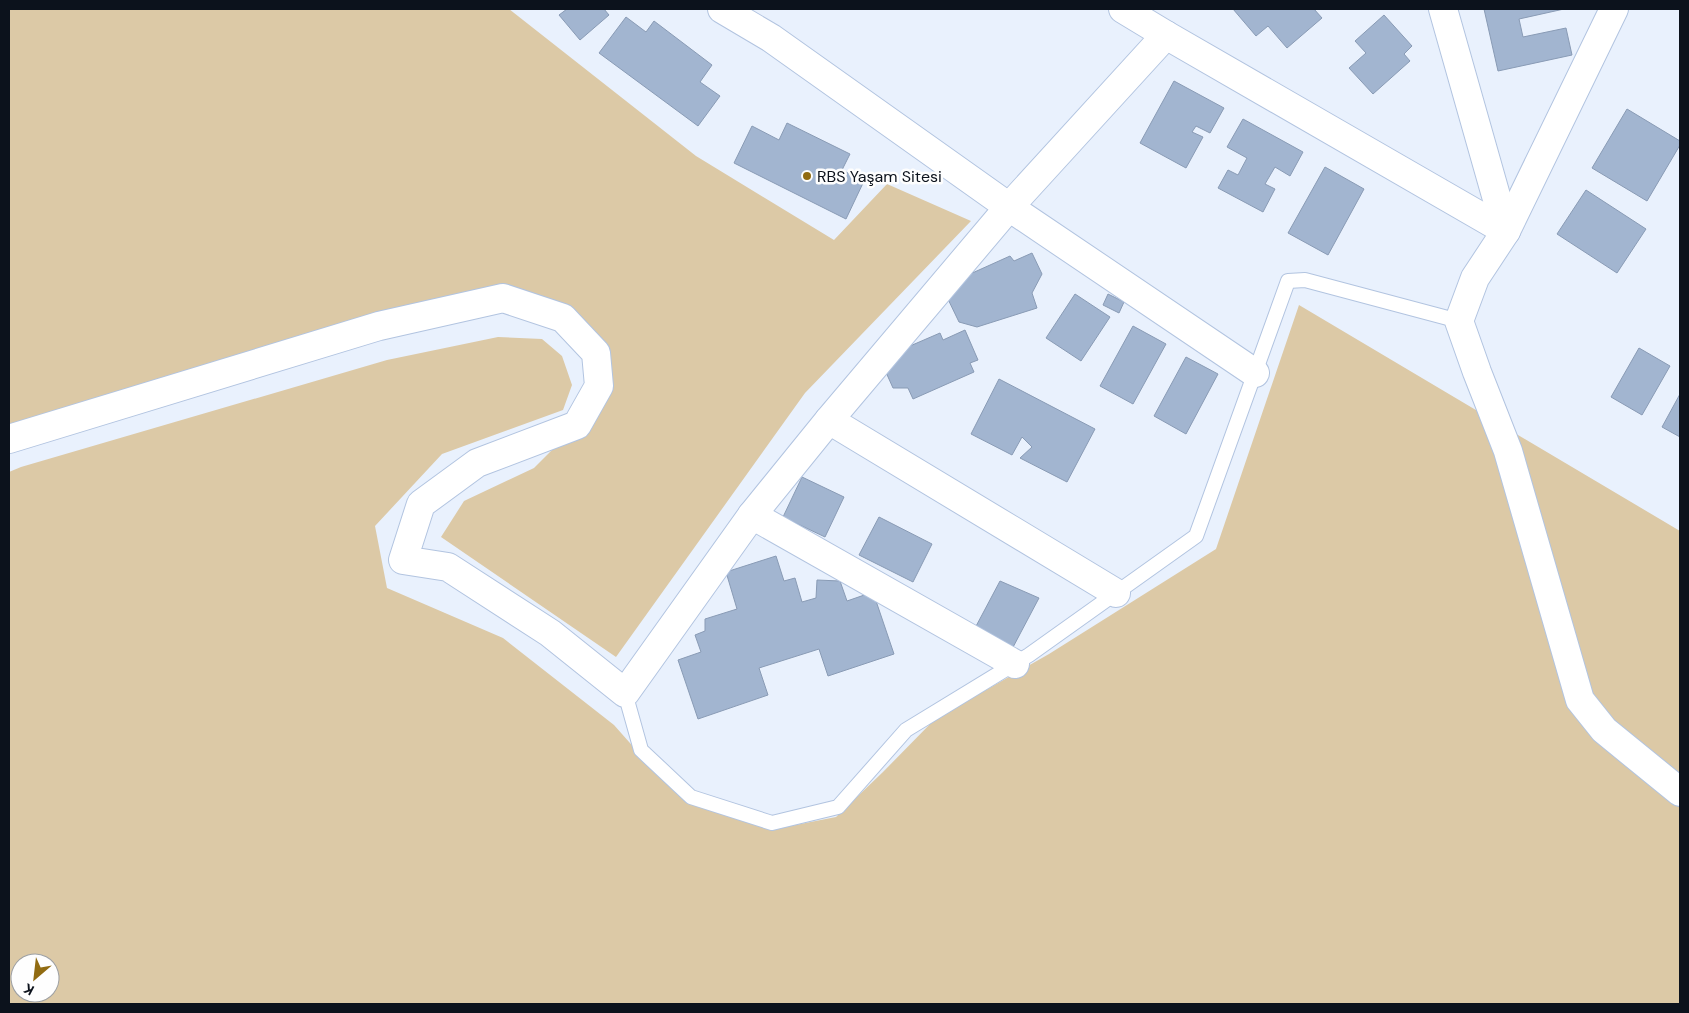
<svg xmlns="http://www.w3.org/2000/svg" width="1689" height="1013" font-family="'DM Sans',sans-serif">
<rect width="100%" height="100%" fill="#e9f1fd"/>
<!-- green -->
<g fill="#dcc9a6" fill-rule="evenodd">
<polygon points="9,9 509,9 696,156 834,240 887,184 971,221 805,393 616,657 441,537 464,501 534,468 577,425 596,353 502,298 9,439"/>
<path d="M1299,305L1680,531V1004H9V472L21,467L387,360L498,337L542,339L562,356L572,385L563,410L442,454L375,526L387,588L503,638L614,725L645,760L687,802L770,830L836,817L883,772L935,719L1049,654L1216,549ZM20,963H50V993H20Z"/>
</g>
<!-- building -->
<g fill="#a2b5d0" stroke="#899bb5">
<polygon points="567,9 604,9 609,15 580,40 559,15"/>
<polygon points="1233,9 1314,9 1322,18 1287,48 1268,26 1256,36"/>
<polygon points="1484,9 1564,9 1519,19 1523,37 1566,28 1572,55 1498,71"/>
<polygon points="1384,15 1412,46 1404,54 1410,61 1373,94 1349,68 1366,53 1355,41"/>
<polygon points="626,17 646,32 654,21 712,65 700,82 720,96 698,126 599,53"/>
<polygon points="1174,81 1224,108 1210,133 1196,126 1192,132 1203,137 1186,168 1140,143"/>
<polygon points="1627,109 1680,141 1680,145 1647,201 1592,168"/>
<polygon points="1243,119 1303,152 1290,176 1275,167 1265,184 1275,189 1263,212 1218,188 1228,170 1238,175 1247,158 1227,147"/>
<polygon points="787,123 850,154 842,170 864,181 846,219 734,163 752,126 779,140"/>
<polygon points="1325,167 1364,189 1328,255 1288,233"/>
<polygon points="1586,190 1646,229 1617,273 1557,234"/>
<polygon points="1032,253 1042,274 1032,293 1037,308 977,327 959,322 946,295 959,279 1010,256 1014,261"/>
<polygon points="1075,294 1110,317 1081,361 1046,338"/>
<polygon points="1108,294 1124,302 1119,313 1103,305"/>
<polygon points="1133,326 1166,344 1133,404 1100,386"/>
<polygon points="965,330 978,360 970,363 974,372 913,399 908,388 893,388 880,359 940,333 943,340"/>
<polygon points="1639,348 1670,366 1642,415 1611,397"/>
<polygon points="1186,357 1218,374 1186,434 1154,416"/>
<polygon points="999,379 1095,429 1067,482 1020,458 1032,447 1022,437 1012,455 971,434"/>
<polygon points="1680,394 1680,437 1662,427"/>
<polygon points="802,477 844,497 825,537 783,517"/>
<polygon points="879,517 932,544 913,582 859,555"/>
<polygon points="776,556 784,581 795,578 802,602 816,598 817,580 840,581 847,601 873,592 894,654 828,676 819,649 759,668 768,695 698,719 678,660 701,652 695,635 705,631 705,619 737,609 726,572"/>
<polygon points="1000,581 1039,598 1011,651 974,630"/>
</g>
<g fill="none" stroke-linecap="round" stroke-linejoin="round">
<!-- service casing -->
<g stroke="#b2c4e0" stroke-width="16">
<polyline id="service" points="625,693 641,750 691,797 772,823 838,807 906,730 1029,655 1196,536 1288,281 1305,280 1459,321"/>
</g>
<!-- minor casing -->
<g stroke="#b2c4e0" stroke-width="30">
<g id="minor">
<polyline points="722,9 771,38 1009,207 1255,373"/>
<polyline points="1123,9 1166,35 1506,231"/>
<polyline points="1443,9 1506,231"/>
<polyline points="1614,9 1506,231 1475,278 1459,321 1477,372 1508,451 1580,700 1604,730 1680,792"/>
<polyline points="829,420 1116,593"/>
<polyline points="9,439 379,326 503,298 563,318 596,353 599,386 577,425 477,463 421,504 403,560 448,567 550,633 625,693 752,515 829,420 1009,207 1166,35"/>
<polyline points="752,515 1015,664"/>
</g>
</g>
<!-- service -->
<use href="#service" stroke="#fff" stroke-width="14"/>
<!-- minor -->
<use href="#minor" stroke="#fff" stroke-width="28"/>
</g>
<!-- markers -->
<circle fill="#916b11" stroke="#fefefe" stroke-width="2" cx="807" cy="176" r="5"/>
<g text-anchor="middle" stroke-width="5" stroke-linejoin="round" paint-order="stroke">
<!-- poi labels -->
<g font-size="16" fill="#0c121c" stroke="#fefefe" text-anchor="start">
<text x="817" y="182">RBS Yaşam Sitesi</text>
</g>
</g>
<!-- border -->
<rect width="1689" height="1013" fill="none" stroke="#0c121c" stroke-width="20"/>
<!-- north arrow -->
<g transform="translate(35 978) rotate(208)"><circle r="24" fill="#fefefe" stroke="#9da0a4"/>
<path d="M0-4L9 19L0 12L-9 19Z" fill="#916b11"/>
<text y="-8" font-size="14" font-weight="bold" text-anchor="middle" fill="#0c121c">K</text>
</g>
</svg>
